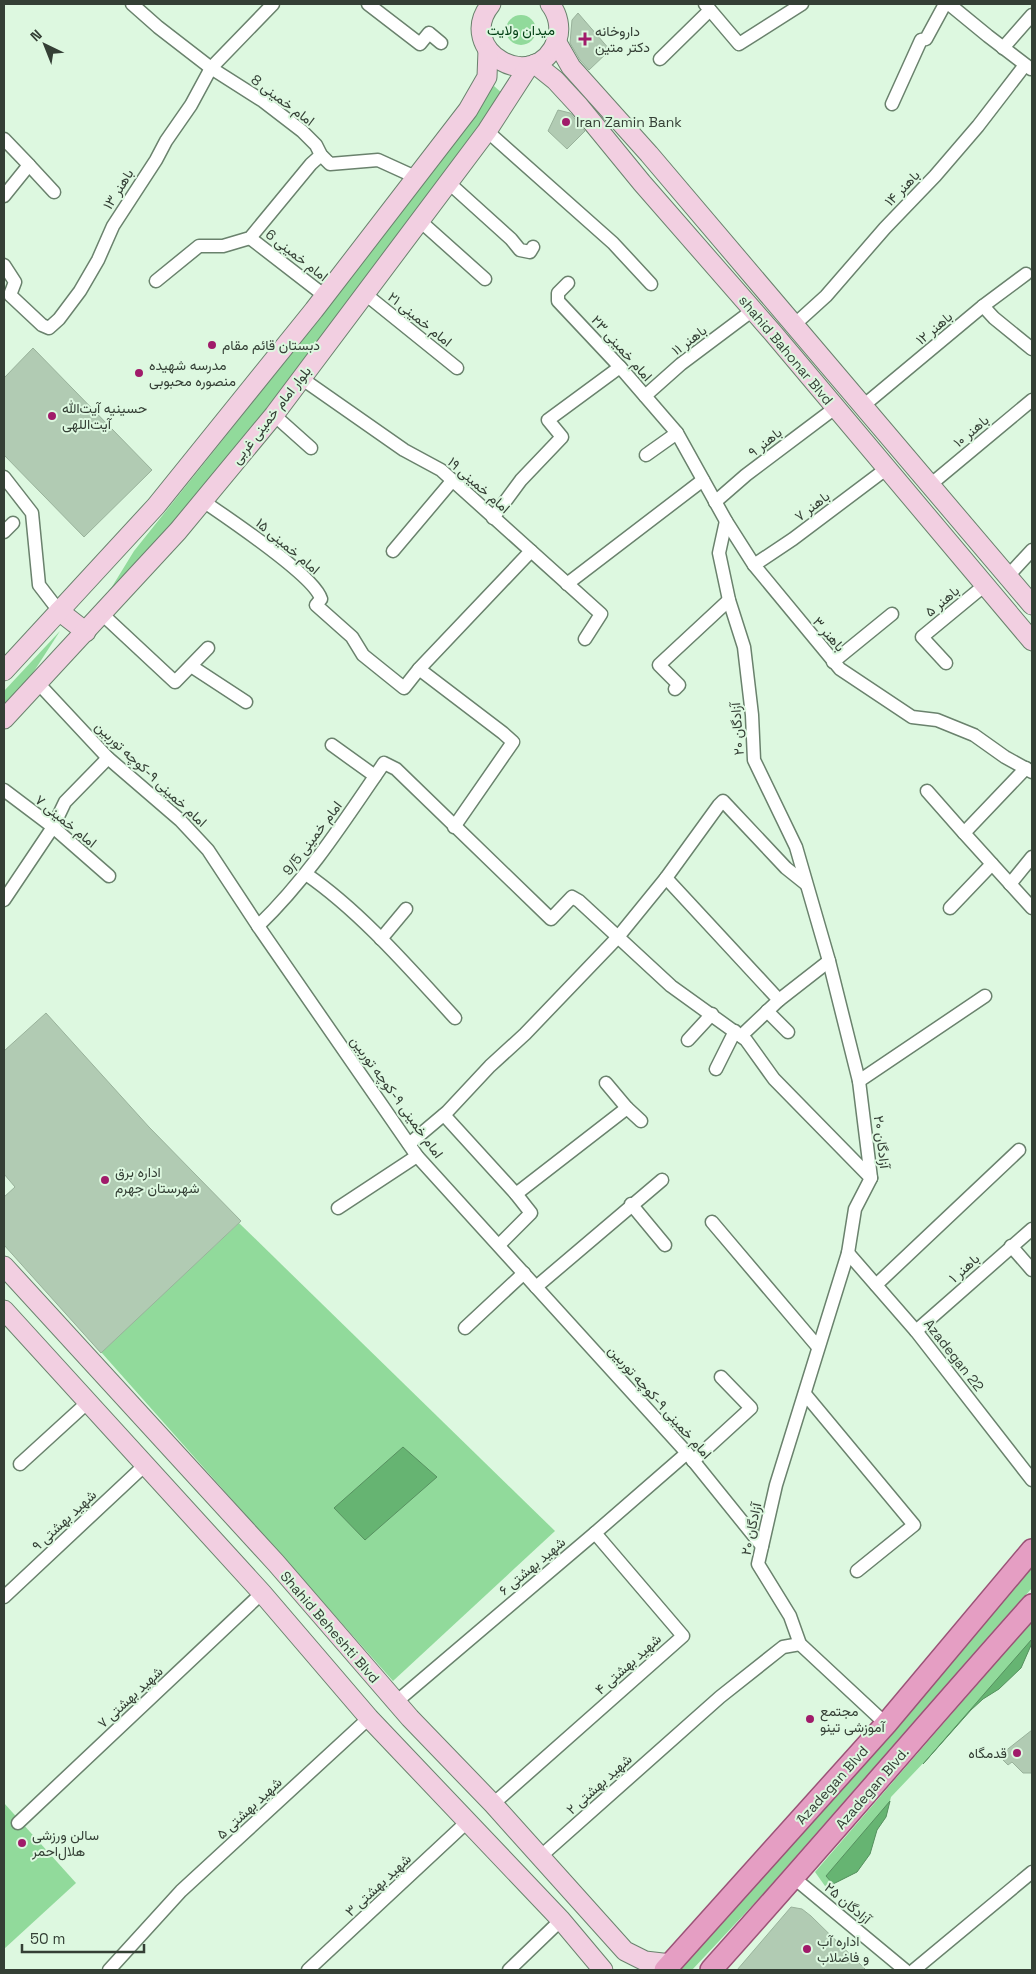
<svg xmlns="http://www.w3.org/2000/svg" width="1036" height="1974" font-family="'Space Grotesk',Vazirmatn,sans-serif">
<rect width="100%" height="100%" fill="#ddf8e0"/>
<!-- green -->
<g fill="#91da9b">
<circle cx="521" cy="30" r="15"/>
<polygon points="494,86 503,94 329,328 207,485 161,540 110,590 134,551 317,322"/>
<polygon points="60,631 29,679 4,706 4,691"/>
<polygon points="239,1223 555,1531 393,1681 101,1352"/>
<polygon points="1032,1565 1032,1588 765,1892 692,1970 678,1970 757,1884"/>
<polygon points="1032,1621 1032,1643 1021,1668 999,1689 983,1699 971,1710 929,1757 891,1797 886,1817 877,1830 870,1854 857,1872 838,1882 825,1886 815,1872"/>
<polygon points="4,1803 76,1883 4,1949"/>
</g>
<!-- water -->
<g fill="#66b472" stroke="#579160">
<polygon points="403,1447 437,1477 365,1540 334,1508"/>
<polygon points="1032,1639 1032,1643 1021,1668 999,1689 983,1699 971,1710 923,1764"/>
<polygon points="890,1801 886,1817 877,1830 870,1854 857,1872 833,1884 826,1876"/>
</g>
<!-- building -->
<g fill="#b1cbb3" stroke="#99b29b">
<polygon points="578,13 610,50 589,70 580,60 570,43 572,20"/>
<polygon points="558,110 570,113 585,131 567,149 548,131"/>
<polygon points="33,348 152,470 84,537 4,455 4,378"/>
<polygon points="46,1013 149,1127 241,1221 101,1353 4,1245 4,1197 15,1187 4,1174 4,1051"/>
<polygon points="1032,1730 1032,1773 1023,1773 1012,1762 1008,1765 999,1756"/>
<polygon points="791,1907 802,1909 811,1916 866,1970 737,1970"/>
</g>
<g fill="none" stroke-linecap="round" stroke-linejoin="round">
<!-- street casing -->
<g stroke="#6a826d" stroke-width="15">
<g id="street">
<polyline points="132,4 158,27 211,68 263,101 302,131 316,145 321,155 330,164 378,160 411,175 415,178"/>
<polyline points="368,4 420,44 429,33 441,43"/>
<polyline points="705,4 739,44 802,4"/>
<polyline points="949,4 988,36 1031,69"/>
<polyline points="1003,48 1032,15"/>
<polyline points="660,59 710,10"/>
<polyline points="892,104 921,40 926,39 945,4"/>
<polyline points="487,131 613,243 651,284"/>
<polyline points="4,139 29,165 4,196"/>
<polyline points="29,165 54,192"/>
<polyline points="449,183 511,239 520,250 530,252 533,247"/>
<polyline points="419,220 485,279"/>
<polyline points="250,238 325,296"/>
<polyline points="4,265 15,282 10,295 42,325 49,328 59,319 80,291 98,260 113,226 156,160 166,141 191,105 211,68 273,4"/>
<polyline points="156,281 199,246 223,246 250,238 311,164 321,155"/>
<polyline points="568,283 558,293 558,301 620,367 677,433 726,521 754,565 840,669 912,717 937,720 974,735 1005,757 1032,772"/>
<polyline points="364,293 457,368"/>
<polyline points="983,306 994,318 1032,349"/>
<polyline points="794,325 826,296 885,228 935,176 978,126 1025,65"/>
<polyline points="301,378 404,450 441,470 601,614 585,639"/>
<polyline points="645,396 681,364 753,310"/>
<polyline points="863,406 983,306 1026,274"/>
<polyline points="274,415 311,448"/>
<polyline points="646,455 677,433"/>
<polyline points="4,477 32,513 39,585 59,611"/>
<polyline points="930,485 1032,400"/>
<path d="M203,501C226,517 315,576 321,599L316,605L352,637L363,655L404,688L419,669L503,733L513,742L454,827"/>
<polyline points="715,502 746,475 835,408"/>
<polyline points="493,518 521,480 562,437 548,420 620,367"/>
<polyline points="726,521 719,553 729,600 744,647 752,715 754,760 796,847 829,961 859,1081 871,1178 855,1209 848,1253 776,1485 758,1564 790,1616 800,1644 886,1724"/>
<polyline points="4,532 13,523"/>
<polyline points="393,551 452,481"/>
<polyline points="754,565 793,539 886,469"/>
<polyline points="1008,576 1032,550"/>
<polyline points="567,584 703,480"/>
<polyline points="102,614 175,682 208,648"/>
<polyline points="833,662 892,614"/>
<polyline points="946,663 922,637 985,585"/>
<polyline points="191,666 246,702"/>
<polyline points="419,669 531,551"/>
<polyline points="38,683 108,758 180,820 208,850 258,926 417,1156 687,1453 762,1546"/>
<polyline points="675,689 679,685 659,665 729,600"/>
<polyline points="332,745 375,776"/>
<polyline points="1026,768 964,833 1032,908"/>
<polyline points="4,790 53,827 109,876"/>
<polyline points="927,791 964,833"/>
<path d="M306,874C361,912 410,969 455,1018"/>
<polyline points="666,878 779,1000 741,1036"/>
<polyline points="1010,884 1032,857"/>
<polyline points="4,900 53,827 65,802 108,758"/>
<polyline points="950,908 992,864"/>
<path d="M258,926C308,878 345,820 384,763L396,769L551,919L572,897L579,901L671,986L746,1040L774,1079L871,1178"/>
<polyline points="381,939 406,909"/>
<polyline points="779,1000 829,961"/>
<polyline points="767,1011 788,1032"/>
<polyline points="688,1040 712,1014"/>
<polyline points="716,1069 735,1031"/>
<polyline points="859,1081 985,996"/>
<polyline points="606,1083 627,1108"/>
<polyline points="444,1115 516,1194 627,1108 641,1121"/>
<polyline points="409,1144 447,1112 490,1066 525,1034 618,937 666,878 719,805 723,801 786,868 806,884"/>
<polyline points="631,1204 665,1245"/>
<polyline points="338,1208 417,1156"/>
<polyline points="712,1222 818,1347"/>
<polyline points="499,1245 531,1213 516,1194"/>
<polyline points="1011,1246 1032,1270"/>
<polyline points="848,1253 916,1331 1032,1480"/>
<polyline points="876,1285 1019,1150"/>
<polyline points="536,1287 662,1180"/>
<polyline points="465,1328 524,1273"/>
<polyline points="916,1331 1032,1229"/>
<polyline points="805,1394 914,1525 857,1571"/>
<polyline points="693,1461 751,1408 721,1377"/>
<polyline points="20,1464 88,1402"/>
<polyline points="4,1597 145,1465"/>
<polyline points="396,1702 595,1533 687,1453"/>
<polyline points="493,1804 683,1636 595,1533"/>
<polyline points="18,1823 262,1593"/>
<polyline points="541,1856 720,1697 783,1647 800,1644"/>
<polyline points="794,1878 905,1970"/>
<polyline points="109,1970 181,1891 369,1718"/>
<polyline points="308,1970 468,1821"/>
<polyline points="509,1970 561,1920"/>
<polyline points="914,1970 1032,1872"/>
</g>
</g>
<!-- secondary casing -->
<g stroke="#6a826d" stroke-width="21">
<g id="secondary">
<path d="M491,4C453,50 535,98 557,40C561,28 558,14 550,4"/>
<polyline points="556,41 571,67 649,154 1032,605"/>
<polyline points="535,64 555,80 579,106 642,183 773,333 1032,641"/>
<polyline points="59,611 86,632"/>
<polyline points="4,671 156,506 314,310 468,110 487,77 488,50"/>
<polyline points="4,719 178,531 274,415 487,131 529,66"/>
<polyline points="4,1266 276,1563 410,1718 493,1804 625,1951 645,1961 671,1964"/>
<polyline points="4,1310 262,1593 369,1718 561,1920 603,1970"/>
</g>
</g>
<!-- primary casing -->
<g stroke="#9b5377" stroke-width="24">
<g id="primary">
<polyline points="665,1970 886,1724 1032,1550"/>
<path d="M711,1970C819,1850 924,1726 1032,1605"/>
</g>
</g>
<!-- street -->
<use href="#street" stroke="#fff" stroke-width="12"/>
<!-- secondary -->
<use href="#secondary" stroke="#f2cfe1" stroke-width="19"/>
<!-- primary -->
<use href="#primary" stroke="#e59ec3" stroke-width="21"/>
</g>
<!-- markers -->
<g fill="#a01b6a" stroke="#ddf8e0" stroke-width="2">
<path d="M582.5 31.5h5v5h5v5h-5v5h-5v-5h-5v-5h5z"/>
<circle cx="566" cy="122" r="5"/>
<circle cx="212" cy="345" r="5"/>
<circle cx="139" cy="373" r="5"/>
<circle cx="52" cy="416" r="5"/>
<circle cx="105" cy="1180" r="5"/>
<circle cx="810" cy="1719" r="5"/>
<circle cx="1017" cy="1753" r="5"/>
<circle cx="22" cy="1843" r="5"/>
<circle cx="807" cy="1949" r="5"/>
</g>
<g text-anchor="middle" stroke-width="4" stroke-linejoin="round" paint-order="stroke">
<!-- park labels -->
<g font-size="14" fill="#003e13" stroke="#ddf8e0">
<text x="521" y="35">میدان ولایت</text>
</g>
<!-- poi labels -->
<g font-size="14" fill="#343f35" stroke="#ddf8e0" text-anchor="start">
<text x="595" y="36">داروخانه<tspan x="595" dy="16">دکتر متین</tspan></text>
<text x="576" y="127">Iran Zamin Bank</text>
<text x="222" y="350">دبستان قائم مقام</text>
<text x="149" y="370">مدرسه شهیده<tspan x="149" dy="16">منصوره محبوبی</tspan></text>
<text x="62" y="413">حسینیه آیت‌الله<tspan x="62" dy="16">آیت‌اللهی</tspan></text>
<text x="115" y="1177">اداره برق<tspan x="115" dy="16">شهرستان جهرم</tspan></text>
<text x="820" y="1716">مجتمع<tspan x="820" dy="16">آموزشی تینو</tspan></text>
<text x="1007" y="1758" text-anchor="end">قدمگاه</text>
<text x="32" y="1840">سالن ورزشی<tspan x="32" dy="16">هلال‌احمر</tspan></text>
<text x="817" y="1946">اداره آب<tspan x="817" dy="16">و فاضلاب</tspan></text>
</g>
<!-- street labels -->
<g font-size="14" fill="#343f35" stroke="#ddf8e0">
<text transform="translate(283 100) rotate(37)" y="5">امام خمینی 8</text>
<text transform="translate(902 188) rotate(-46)" y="5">باهنر ۱۴</text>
<text transform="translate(118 189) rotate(-58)" y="5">باهنر ۱۳</text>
<text transform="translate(297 255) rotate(38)" y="5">امام خمینی 6</text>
<text transform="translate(420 319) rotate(39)" y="5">امام خمینی ۲۱</text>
<text transform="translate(934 328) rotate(-40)" y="5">باهنر ۱۲</text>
<text transform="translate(689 340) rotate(-37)" y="5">باهنر ۱۱</text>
<text transform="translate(622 348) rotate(48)" y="5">امام خمینی ۲۳</text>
<text transform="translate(786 350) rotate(50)" y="5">shahid Bahonar Blvd</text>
<text transform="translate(271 415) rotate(-52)" y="5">بلوار امام خمینی غربی</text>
<text transform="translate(971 431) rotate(-40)" y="5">باهنر ۱۰</text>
<text transform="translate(765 442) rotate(-38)" y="5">باهنر ۹</text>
<text transform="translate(479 485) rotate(41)" y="5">امام خمینی ۱۹</text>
<text transform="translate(812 506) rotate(-37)" y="5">باهنر ۷</text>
<text transform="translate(288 546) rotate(40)" y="5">امام خمینی ۱۵</text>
<text transform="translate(942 601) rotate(-40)" y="5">باهنر ۵</text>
<text transform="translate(829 634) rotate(49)" y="5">باهنر ۳</text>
<text transform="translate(737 729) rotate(-94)" y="5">آزادگان ۲۰</text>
<text transform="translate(151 774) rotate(43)" y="5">امام خمینی ۹-کوچه توربین</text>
<text transform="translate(66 821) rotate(39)" y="5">امام خمینی ۷</text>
<text transform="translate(312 838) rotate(-53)" y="5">امام خمینی 9/5</text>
<text transform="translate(397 1097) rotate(54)" y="5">امام خمینی ۹-کوچه توربین</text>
<text transform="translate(882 1142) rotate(83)" y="5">آزادگان ۲۰</text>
<text transform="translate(964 1268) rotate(-42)" y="5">باهنر ۱</text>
<text transform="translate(954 1355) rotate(52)" y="5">Azadegan 22</text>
<text transform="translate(660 1402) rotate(48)" y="5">امام خمینی ۹-کوچه توربین</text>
<text transform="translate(64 1520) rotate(-43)" y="5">شهید بهشتی ۹</text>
<text transform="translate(751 1529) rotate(-78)" y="5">آزادگان ۲۰</text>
<text transform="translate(532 1566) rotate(-40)" y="5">شهید بهشتی ۶</text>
<text transform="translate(330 1627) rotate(49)" y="5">Shahid Beheshti Blvd</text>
<text transform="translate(628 1664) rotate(-42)" y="5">شهید بهشتی ۴</text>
<text transform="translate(130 1697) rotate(-43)" y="5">شهید بهشتی ۷</text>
<text transform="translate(599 1784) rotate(-42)" y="5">شهید بهشتی ۲</text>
<text transform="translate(832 1785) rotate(-48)" y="5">َAzadegan Blvd</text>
<text transform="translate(872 1788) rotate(-49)" y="5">Azadegan Blvd.</text>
<text transform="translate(249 1808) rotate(-43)" y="5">شهید بهشتی ۵</text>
<text transform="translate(378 1885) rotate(-43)" y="5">شهید بهشتی ۳</text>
<text transform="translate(848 1903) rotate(40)" y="5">آزادگان ۲۵</text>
</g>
</g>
<!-- border -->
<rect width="1036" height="1974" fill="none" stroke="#343f35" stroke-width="10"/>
<!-- north arrow -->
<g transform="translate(45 45) rotate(317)" stroke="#ddf8e0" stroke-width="4" paint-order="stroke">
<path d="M0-4L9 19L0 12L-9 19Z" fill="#343f35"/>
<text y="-8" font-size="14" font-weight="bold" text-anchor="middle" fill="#343f35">N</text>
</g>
<!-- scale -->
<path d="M22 1944v8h122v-8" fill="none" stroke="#343f35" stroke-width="2.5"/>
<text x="30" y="1944" font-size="15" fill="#343f35" stroke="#ddf8e0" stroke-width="4" paint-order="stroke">50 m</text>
</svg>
